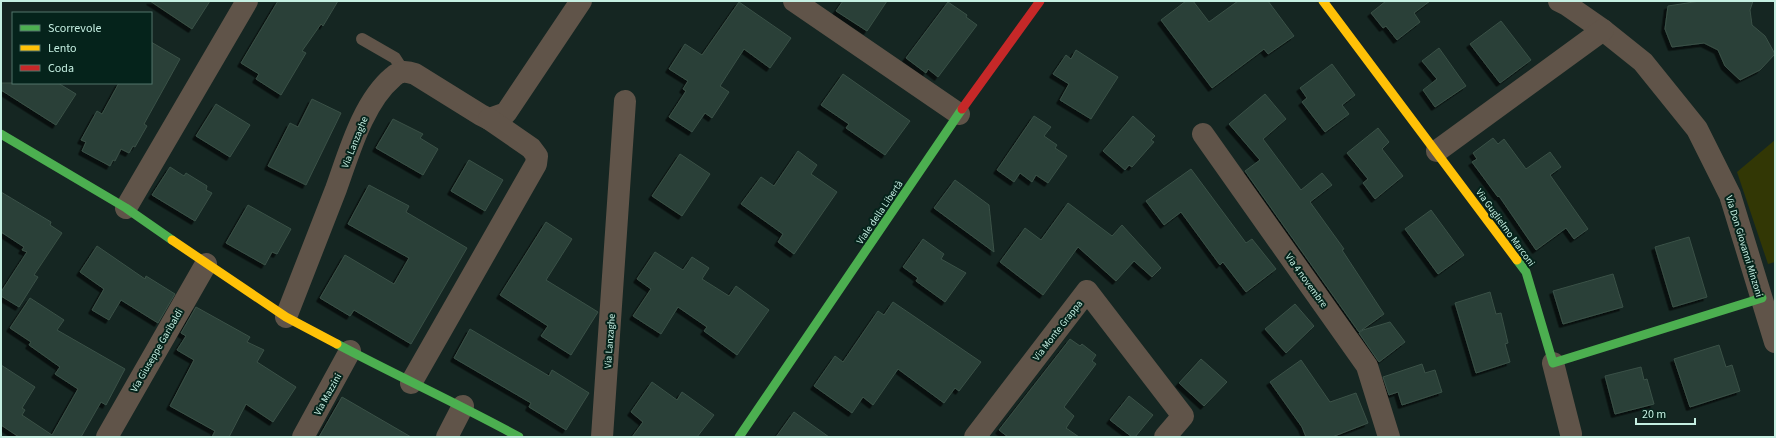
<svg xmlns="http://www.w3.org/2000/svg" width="1776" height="438" font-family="'Source Sans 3',sans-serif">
<defs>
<filter id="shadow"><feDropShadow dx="-3.5" dy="3.5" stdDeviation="0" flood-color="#0009"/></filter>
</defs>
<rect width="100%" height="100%" fill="#152622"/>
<!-- green -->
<polygon fill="#323705" points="1775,140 1775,262 1768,264 1737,172"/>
<!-- building -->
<g fill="#2a3f37" stroke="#3a5147" filter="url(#shadow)">
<polygon points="150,1 210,1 192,29"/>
<polygon points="278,1 338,1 323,26 321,24 302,51 306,53 281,95 256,79 259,74 241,63"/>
<polygon points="843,1 887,1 867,31 836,11"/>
<polygon points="1186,1 1193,1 1209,22 1238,1 1268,1 1294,36 1268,54 1264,49 1212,88 1161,20"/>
<polygon points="1386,1 1430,1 1414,13 1420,22 1397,40 1386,26 1383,28 1371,13"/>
<polygon points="1700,1 1753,1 1750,10 1752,25 1765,36 1775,54 1760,70 1740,80 1725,66 1718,50 1704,43 1672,47 1665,29 1668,6"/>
<polygon points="739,2 791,38 770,68 744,49 720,86 729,92 712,118 705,113 692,132 669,117 686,91 683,89 688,81 669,69 685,44 702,55"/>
<polygon points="948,2 967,15 966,17 977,25 938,77 928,69 926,73 906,58"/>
<polygon points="1501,21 1531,60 1500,83 1470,44"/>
<polygon points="151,42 180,59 144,124 147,126 135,147 133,146 129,153 121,149 115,161 113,160 110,166 82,151 86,142 81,140 97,111 102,114 119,83 151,83"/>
<polygon points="1439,48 1466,86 1435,107 1423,90 1437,79 1422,61"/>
<polygon points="1076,50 1118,77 1091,119 1060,100 1069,84 1053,74 1066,55 1071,59"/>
<polygon points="1332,64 1355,95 1342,105 1349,114 1325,132 1302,102 1307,98 1300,88"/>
<polygon points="843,74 910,121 885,155 846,128 849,124 821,105"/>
<polygon points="1,83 58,83 76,94 56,125 1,90"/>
<polygon points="1265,94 1286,119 1263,139 1301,190 1322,173 1332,185 1310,202 1344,249 1342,250 1384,314 1359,332 1245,171 1260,160 1229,124"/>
<polygon points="312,99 341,113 306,185 268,166 290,123 298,127"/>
<polygon points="216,104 250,125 230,157 196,136"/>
<polygon points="1034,116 1051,127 1044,136 1057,145 1055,148 1067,156 1048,183 1036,175 1032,182 1020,173 1014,182 997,170"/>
<polygon points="1133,116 1155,136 1151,140 1154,142 1132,167 1129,165 1125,170 1103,151"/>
<polygon points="393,119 423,134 420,138 438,149 423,175 376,148"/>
<polygon points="1378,128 1389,142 1382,149 1403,176 1375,199 1363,183 1368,179 1347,153"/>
<polygon points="1493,138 1498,144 1504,139 1526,169 1550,152 1561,167 1550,175 1588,229 1574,239 1566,228 1536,250 1499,196 1498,197 1472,162 1477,159 1473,153"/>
<polygon points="798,151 817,165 811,174 837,192 794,254 778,242 783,234 741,204 761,177 774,186"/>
<polygon points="680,154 710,174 682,216 652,196"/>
<polygon points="469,160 503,180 485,211 451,191"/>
<polygon points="170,167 184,176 186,173 207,186 206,190 212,193 195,221 152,195"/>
<polygon points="1191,169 1246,243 1252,239 1276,269 1246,292 1223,262 1220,265 1181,212 1164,225 1146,201"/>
<polygon points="955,180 989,205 994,252 934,208"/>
<polygon points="369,185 409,206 406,212 467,248 411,344 354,310 350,316 320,298 345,255 394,284 409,258 348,224"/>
<polygon points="1,192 51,222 50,225 62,233 34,275 38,277 19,307 1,296 1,292 27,252 22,250 24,247 1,232"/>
<polygon points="1068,203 1112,236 1122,225 1161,268 1152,277 1134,261 1116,281 1078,247 1043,295 1000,262 1025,228 1041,240"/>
<polygon points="248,205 291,229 277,254 272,252 265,265 226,243"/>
<polygon points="1431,210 1464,255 1438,274 1405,229"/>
<polygon points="546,222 572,239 546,280 598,312 571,355 541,336 548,326 500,295"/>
<polygon points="1689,237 1707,297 1673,307 1655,247"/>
<polygon points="923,239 944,254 941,259 966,273 945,302 916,281 918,278 903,267"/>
<polygon points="97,246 145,279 146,276 175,294 158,323 121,300 109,320 92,310 104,289 80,272"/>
<polygon points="655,252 683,270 692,257 709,268 702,279 729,296 736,286 769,310 737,355 704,331 707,327 678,307 661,334 633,316 651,289 637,279"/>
<polygon points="1613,274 1623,307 1563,324 1553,291"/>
<polygon points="1490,292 1496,314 1501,313 1508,343 1505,344 1510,362 1476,373 1455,303"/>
<polygon points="30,298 64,320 57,330 125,369 106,405 101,402 81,437 19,437 1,425 1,365 35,387 22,408 25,410 22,415 52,435 78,389 55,374 60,367 29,345 31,342 10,328"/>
<polygon points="893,302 981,362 959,391 955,388 944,403 898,369 873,405 863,397 852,413 814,386 835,356 843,362 878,311 884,315"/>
<polygon points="1295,304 1314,326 1286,353 1265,329"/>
<polygon points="196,307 250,337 247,342 264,350 257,362 296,387 273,422 246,404 229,437 212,437 215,431 170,406 194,360 177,350 186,336 181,333"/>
<polygon points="1390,322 1405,342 1379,362 1359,333 1363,330"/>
<polygon points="470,329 549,376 552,370 589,393 566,430 529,407 531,403 454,358"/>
<polygon points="1070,339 1080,346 1082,344 1096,355 1092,361 1096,364 1064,407 1074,416 1066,428 1079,437 1008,437 999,430"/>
<polygon points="1719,345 1726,367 1732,365 1740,391 1690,407 1674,359"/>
<polygon points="1201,359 1227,382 1204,406 1179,383"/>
<polygon points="1301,360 1330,402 1356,393 1368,423 1332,437 1306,437 1302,427 1270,382"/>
<polygon points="1422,364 1425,373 1435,370 1442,392 1402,405 1398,392 1389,395 1383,377"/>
<polygon points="1641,367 1644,380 1647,379 1654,404 1615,414 1605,376"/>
<polygon points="652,382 677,400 682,392 714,415 697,437 632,437 643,422 631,412"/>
<polygon points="1129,396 1153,415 1135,437 1132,437 1110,420"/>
<polygon points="342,397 411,437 319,437"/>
<polygon points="794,412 829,437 776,437"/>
</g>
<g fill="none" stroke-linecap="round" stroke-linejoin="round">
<!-- lane -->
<polyline stroke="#605449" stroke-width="12" points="362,39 395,58 404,72"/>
<!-- street -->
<g stroke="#605449" stroke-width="22">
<polyline points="794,1 959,114"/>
<polyline points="1559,1 1567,5 1603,30 1643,62 1697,129 1730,195 1775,342"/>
<polyline points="1203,134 1367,366 1389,437"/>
<polyline points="1437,151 1603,30"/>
<polyline points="126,208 247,1"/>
<path d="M286,317C303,274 319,232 336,189C349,153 363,102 393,77C400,70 407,71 415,74L481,115L489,119L506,113L581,1"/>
<polyline points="1553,363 1571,434"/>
<polyline points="411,383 536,164 537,156 531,148 489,119"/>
<polyline points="107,437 206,264"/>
<polyline points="303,437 350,351"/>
<polyline points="447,437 463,406"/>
<polyline points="602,437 625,101"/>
<polyline points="975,437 1087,291 1183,416 1165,437"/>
</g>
<!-- fast -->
<g stroke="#4caf50" stroke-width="9">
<polyline points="1,134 126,208 172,240"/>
<polyline points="1517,260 1526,272 1553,363 1762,298"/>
<path d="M337,344C397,376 459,404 519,437"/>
<polyline points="739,437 962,109"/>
</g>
<!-- slow -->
<g stroke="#ffc107" stroke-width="9">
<polyline points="1323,1 1517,260"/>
<polyline points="172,240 286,317 337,344"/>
</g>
<!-- jam -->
<polyline stroke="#c62828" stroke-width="9" points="962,109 1040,1"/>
</g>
<g text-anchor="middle" stroke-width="4" stroke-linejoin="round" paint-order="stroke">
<!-- street labels -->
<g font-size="10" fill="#c5efe2" stroke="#05231b">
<text transform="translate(354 142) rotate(-68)" y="4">Via Lanzaghe</text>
<text transform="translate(879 212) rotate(-56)" y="4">Viale della Libertà</text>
<text transform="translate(1506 227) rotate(54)" y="4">Via Guglielmo Marconi</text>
<text transform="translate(1745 246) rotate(73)" y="4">Via Don Giovanni Minzoni</text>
<text transform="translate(1307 280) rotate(54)" y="4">Via 4 novembre</text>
<text transform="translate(1057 330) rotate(-52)" y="4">Via Monte Grappa</text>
<text transform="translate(609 341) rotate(-86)" y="4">Via Lanzaghe</text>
<text transform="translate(156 350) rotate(-60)" y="4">Via Giuseppe Garibaldi</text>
<text transform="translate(327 394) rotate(-61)" y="4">Via Mazzini</text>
</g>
</g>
<!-- border -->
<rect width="1776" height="438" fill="none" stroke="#c5efe2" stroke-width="4"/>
<!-- legend -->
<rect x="12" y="12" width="140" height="72" fill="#05231b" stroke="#52756b"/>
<rect x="20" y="25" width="20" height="6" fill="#4caf50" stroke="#52756b"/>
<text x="48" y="32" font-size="12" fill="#c5efe2">Scorrevole</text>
<rect x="20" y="45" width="20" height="6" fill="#ffc107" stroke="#52756b"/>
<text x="48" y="52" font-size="12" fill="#c5efe2">Lento</text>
<rect x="20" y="65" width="20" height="6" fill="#c62828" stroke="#52756b"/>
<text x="48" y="72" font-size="12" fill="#c5efe2">Coda</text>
<!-- scale -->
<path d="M1636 418v6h59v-6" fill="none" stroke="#c5efe2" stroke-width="2"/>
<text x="1642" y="418" font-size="12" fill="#c5efe2" stroke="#05231b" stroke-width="3" paint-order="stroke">20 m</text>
</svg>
